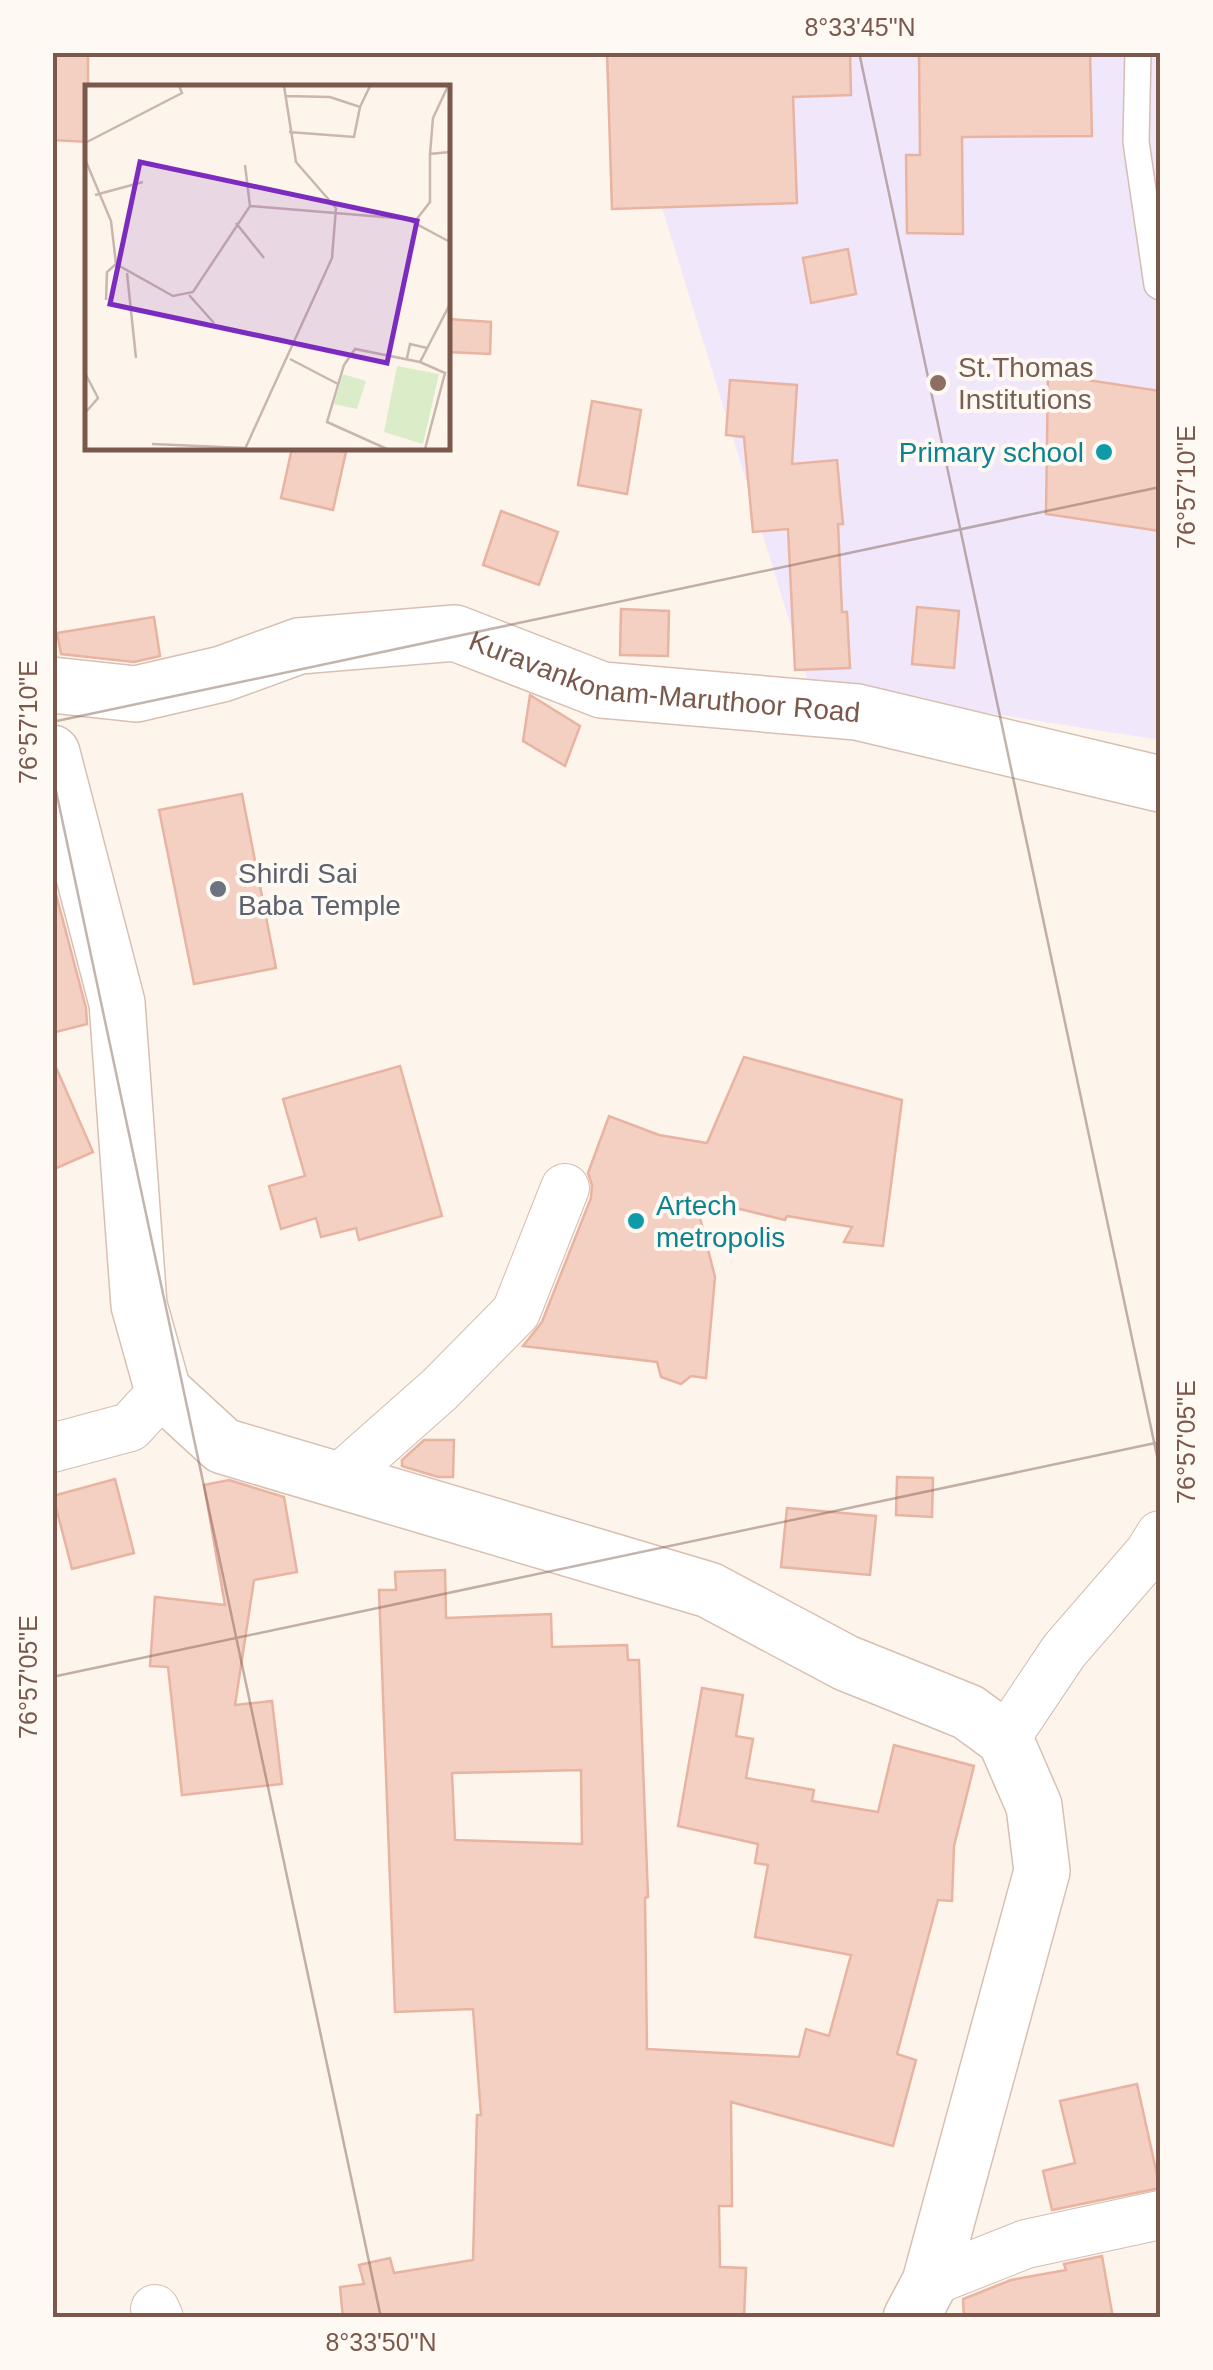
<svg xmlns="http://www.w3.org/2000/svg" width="1213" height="2370" font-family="Helvetica,sans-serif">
<rect width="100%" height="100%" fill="#fdf5ec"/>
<!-- education -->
<polygon fill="#f1e7fa" points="638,53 1160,53 1160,740 809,685 623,81"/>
<!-- building -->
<g fill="#f4d0c2" stroke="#e8b4a1" stroke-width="2.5" fill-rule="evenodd">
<polygon points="52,52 88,52 88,142 52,140"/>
<polygon points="607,52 850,52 851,95 793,97 797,203 612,209"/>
<polygon points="919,52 1090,52 1092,136 962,137 963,234 907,233 906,155 920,155"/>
<polygon points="848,249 856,294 811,303 803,258"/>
<polygon points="448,319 491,322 490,354 448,352"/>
<polygon points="1048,374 1160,391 1160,531 1046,514"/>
<polygon points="730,380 797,385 792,464 837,460 843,524 838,524 842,612 847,612 850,668 795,670 788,529 753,532 744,437 726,435"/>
<polygon points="592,401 641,410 627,494 578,485"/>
<polygon points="292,448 326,448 346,452 333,510 281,498"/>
<polygon points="501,511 558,532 539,585 483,565"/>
<polygon points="917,607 959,611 954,668 912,664"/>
<polygon points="621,609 669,611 668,656 620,655"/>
<polygon points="154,617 160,656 134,662 61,654 57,633"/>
<polygon points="530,695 580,726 565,766 523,741"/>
<polygon points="242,794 276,968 194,984 159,810"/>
<polygon points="52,879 86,1008 87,1024 52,1033"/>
<polygon points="744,1057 902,1100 883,1246 844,1242 852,1227 787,1216 785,1220 695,1198 715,1277 706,1378 691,1376 681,1384 661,1377 657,1362 523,1346 542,1322 591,1198 592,1185 588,1173 609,1116 659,1135 707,1143"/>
<polygon points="52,1058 93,1152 52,1170"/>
<polygon points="400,1066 442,1216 359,1240 356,1228 321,1237 316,1218 281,1229 269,1186 305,1176 283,1099"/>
<polygon points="424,1440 454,1440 453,1477 438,1477 402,1466 402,1460"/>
<polygon points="897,1477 933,1478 932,1517 896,1515"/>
<polygon points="115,1479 134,1553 72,1569 53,1496"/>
<polygon points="229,1480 284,1497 297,1572 254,1580 235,1705 272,1701 282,1784 182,1795 168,1667 150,1666 155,1597 225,1605 204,1485"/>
<polygon points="787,1508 876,1516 870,1575 781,1567"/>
<path d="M445,1570L446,1618L551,1614L552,1647L627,1645L628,1660H639L648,1897L645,1898L647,2049L799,2057L806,2029L829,2036L851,1955L755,1937L768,1865L755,1863L758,1844L678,1826L702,1688L743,1695L736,1736L753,1739L746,1778L814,1790L812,1801L878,1812L894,1745L974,1766L954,1846L952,1901L938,1900L897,2054L916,2060L893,2146L731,2102L732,2206H719L720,2267L746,2268L744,2318H343L340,2287L364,2284L359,2265L390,2258L394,2273L473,2260L477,2115H481L473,2009L395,2012L379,1590H396L395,1572ZM581,1770L582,1844L455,1840L452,1773Z"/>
<polygon points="1137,2084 1160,2188 1052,2210 1043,2171 1075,2163 1060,2101"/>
<polygon points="1102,2256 1113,2318 964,2318 963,2299 1011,2280 1066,2270 1064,2264"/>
</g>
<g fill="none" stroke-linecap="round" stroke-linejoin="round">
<!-- lane casing -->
<g stroke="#d4bdb2" stroke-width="28">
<polyline id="lane" points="1138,52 1136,142 1157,285 1160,287"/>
</g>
<!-- street casing -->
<g stroke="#d4bdb2" stroke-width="50">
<g id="street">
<polyline points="52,1448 130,1427 163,1391"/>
<polyline points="335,1482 440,1389 516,1312 565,1188"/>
<polyline points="1005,1739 1064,1651 1149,1553 1160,1535"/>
<polyline points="930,2282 1026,2244 1160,2215"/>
<polyline points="155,2309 159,2318"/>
</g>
</g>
<!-- secondary casing -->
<g stroke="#d9bfb2" stroke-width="58">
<g id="secondary">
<path id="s1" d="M52,685L136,694L222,674L299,646L455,633L602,690L857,712L1160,784"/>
<polyline points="52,753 117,1003 139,1305 163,1391 223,1446 709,1590 846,1663 968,1712 1005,1739 1034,1806 1042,1871 930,2282 911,2318"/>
</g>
</g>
<!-- lane -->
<use href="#lane" stroke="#fff" stroke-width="25"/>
<!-- street -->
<use href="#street" stroke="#fff" stroke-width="48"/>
<!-- secondary -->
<use href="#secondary" stroke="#fff" stroke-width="55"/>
</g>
<!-- ticks -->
<path fill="none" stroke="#7b584c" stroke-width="2.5" stroke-opacity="0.45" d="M859,52L1160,1470M52,722L1160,487M52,772L381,2318M52,1677L1160,1442"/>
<!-- markers -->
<circle fill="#8d6e63" stroke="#fff9f3" stroke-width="4" cx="938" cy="383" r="10"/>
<g fill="#0f9aa8" stroke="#fff9f3" stroke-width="4">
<circle cx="1104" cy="452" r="10"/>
<circle cx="636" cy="1221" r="10"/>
</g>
<circle fill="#6b7280" stroke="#fff9f3" stroke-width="4" cx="218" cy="889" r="10"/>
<g text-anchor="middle" stroke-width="8" stroke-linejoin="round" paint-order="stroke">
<!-- education labels -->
<g font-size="28" fill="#785e54" stroke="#fff9f3" text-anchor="start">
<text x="958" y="377">St.Thomas<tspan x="958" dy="32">Institutions</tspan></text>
</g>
<!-- culture labels -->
<g font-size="28" fill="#0d838f" stroke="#fff9f3" text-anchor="end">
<text x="1084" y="462">Primary school</text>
<text x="656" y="1215" text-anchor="start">Artech<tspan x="656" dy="32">metropolis</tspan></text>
</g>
<!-- street labels -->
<g font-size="28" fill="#7b584c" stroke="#fff9f3">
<text dy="10" stroke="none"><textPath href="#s1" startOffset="628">Kuravankonam-Maruthoor Road</textPath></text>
</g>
<!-- worship labels -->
<g font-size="28" fill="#5b616d" stroke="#fff9f3" text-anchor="start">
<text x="238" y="883">Shirdi Sai<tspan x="238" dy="32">Baba Temple</tspan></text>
</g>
</g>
<!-- overview -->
<g transform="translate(85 85)">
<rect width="365" height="365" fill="#fdf5ec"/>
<path d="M312,281L354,289L338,359L299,347ZM258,289L281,296L272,324L249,319Z" fill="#dbedc8"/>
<path fill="none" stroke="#c9b6ac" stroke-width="2.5" d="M199,1L211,77L251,123M200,11L245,12L275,22L285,1M204,47L269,52L275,22M0,58L97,8L94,1M345,69L348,33L363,1M0,74L26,136L31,179L88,211L108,207L165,121L322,134L365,157M160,80L165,121M10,110L58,97M331,135L345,117V69L365,67M151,138L179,173M42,188L51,273M104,210L129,238M21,215L22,187L31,179M322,273L325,259L342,263M205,274L253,299M335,277L360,288L340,364M0,288L13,313L0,328M67,359L160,363M160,364L247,173L251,123M302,364L242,337L259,280L270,264L335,277L365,219"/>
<path fill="#7b2cbf" fill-opacity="0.15" stroke="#7b2cbf" stroke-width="5" d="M55,77L332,136L302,278L25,219Z"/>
<rect width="365" height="365" fill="none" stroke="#7b584c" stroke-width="5"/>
</g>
<!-- border -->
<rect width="1213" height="2370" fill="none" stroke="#fff9f3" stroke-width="110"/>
<rect x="55" y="55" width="1103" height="2260" fill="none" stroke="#7b584c" stroke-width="4"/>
<g font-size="25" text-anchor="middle" fill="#7b584c">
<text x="860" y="36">8°33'45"N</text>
<text transform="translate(1186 487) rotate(-90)" y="9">76°57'10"E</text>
<text transform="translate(28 722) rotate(-90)" y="9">76°57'10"E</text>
<text transform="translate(1186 1442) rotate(-90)" y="9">76°57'05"E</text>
<text transform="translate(28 1677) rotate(-90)" y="9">76°57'05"E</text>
<text x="381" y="2351">8°33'50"N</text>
</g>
</svg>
